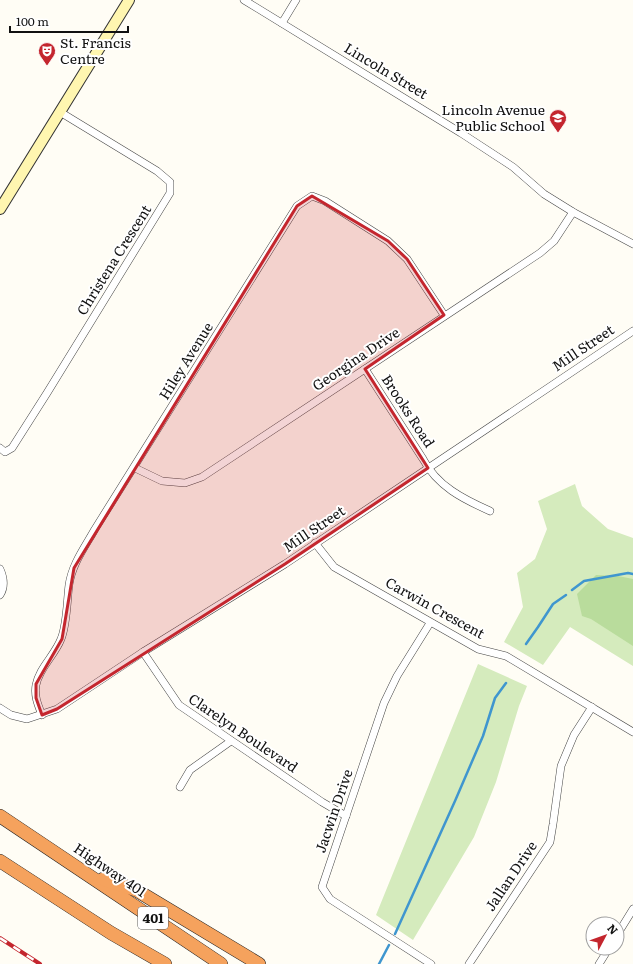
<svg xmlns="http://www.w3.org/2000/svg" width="633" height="964" font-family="Literata,serif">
<rect width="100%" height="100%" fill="#fffdf5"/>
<!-- green -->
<g fill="#d5ebbd">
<polygon points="575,484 582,506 608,529 633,538 633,666 570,627 543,665 504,642 523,607 517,573 535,559 547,529 538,501"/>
<polygon points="478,664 527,686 519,706 496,782 474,837 413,940 376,915"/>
</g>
<!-- forest -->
<polygon fill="#b9dc9c" points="596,575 618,576 633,579 633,646 591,619 582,616 577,594"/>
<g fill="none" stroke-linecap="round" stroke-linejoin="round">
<!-- stream -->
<g stroke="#3f96cf" stroke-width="2.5">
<polyline points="572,590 584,581 628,573 633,574"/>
<polyline points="526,644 538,627 553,604 566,595"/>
<polyline points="395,934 455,801 483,736 495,698 506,683"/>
<polyline points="379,964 389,945"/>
</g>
<!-- minor casing -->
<g stroke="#444" stroke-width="8">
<g id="minor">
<polyline points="244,0 461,133 513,167 544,194 573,212 633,244"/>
<polyline points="282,23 296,0"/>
<path d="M365,369L423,459C437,486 463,499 490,511"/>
<polyline points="0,448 5,452 12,448 47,393 170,193 170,182 157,171 60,112"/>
<polyline points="135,468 162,481 185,483 202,477 540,253 554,241 573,212"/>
<polyline points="315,543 334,567 478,649 506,656 633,732"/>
<path d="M0,569C4,578 5,587 0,595"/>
<polyline points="430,623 397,676 384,703 322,887 330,899 431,964"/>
<polyline points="143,652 179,705 322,802 346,816"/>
<polyline points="0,708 11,715 27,719 57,709 143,652 285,564 633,331"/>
<path d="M42,715C38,705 34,696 36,685C39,668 55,655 61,639C67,625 67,600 69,585C72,564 85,547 95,529L297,206L312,196L325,201L388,241L407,259L444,315"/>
<polyline points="180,787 190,770 231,741"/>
<polyline points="617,935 633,909"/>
<polyline points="469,964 550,842 553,824 561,766 574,735 592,707"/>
<polyline points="599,964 609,948"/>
</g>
</g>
<!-- secondary casing -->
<g stroke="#333" stroke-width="12">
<polyline id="secondary" points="0,209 129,0"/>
</g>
<!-- motorway casing -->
<g stroke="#222" stroke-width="14">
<g id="motorway">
<polyline points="0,816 221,964"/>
<polyline points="0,861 111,933 165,964"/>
<polyline points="103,879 136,890 259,964"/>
</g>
</g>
<!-- minor -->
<use href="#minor" stroke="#fff" stroke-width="7"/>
<!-- secondary -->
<use href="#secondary" stroke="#fff6b0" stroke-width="10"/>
<!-- motorway -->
<use href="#motorway" stroke="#f5a25d" stroke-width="13"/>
<!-- rail casing -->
<g stroke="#c4262e" stroke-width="4">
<polyline id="rail" points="0,938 40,964"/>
</g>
<!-- rail -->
<use href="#rail" stroke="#fff" stroke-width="2.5" stroke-dasharray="8" stroke-linecap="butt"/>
</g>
<!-- marked area -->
<path fill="#c4262e" fill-opacity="0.2" stroke="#c4262e" stroke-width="3" stroke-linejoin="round" d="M312,196L388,241L407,259L444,315L365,369L428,468L285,564L57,709L42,715L36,698V684L62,639L74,568L297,206Z"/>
<!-- icons -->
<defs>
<g id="theatre-pin" transform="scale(0.9)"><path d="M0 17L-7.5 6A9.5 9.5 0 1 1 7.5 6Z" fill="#c4262e" stroke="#fff"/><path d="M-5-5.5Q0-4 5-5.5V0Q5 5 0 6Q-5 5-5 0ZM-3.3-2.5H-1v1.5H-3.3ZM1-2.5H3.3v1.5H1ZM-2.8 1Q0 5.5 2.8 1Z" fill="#fff"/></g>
<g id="school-pin" transform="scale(0.9)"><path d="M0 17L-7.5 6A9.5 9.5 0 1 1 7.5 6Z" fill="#c4262e" stroke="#fff"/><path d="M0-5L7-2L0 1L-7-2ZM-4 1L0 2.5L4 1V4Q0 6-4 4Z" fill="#fff"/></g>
</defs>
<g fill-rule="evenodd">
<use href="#theatre-pin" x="47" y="51"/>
<use href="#school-pin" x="558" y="118"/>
</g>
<g text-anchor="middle" stroke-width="4" stroke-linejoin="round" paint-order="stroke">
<!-- shield labels -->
<rect fill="#fff" stroke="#585858" stroke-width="1" x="138" y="907" width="30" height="22" rx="3"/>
<g font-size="13" font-weight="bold" fill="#111">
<text x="153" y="923">401</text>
</g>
<!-- poi labels -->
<g font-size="14" fill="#111" stroke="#fff" text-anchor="start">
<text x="60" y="48">St. Francis<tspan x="60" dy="16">Centre</tspan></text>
<text x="545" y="115" text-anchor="end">Lincoln Avenue<tspan x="545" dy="16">Public School</tspan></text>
</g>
<!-- street labels -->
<g font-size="14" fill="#111" stroke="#fff">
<text transform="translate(386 71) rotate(31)" y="5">Lincoln Street</text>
<text transform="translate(114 260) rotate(-58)" y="5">Christena Crescent</text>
<text transform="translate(583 348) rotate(-34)" y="5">Mill Street</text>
<text transform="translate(356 359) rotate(-34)" y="5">Georgina Drive</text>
<text transform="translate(186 361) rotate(-58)" y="5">Hiley Avenue</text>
<text transform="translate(408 411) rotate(57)" y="5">Brooks Road</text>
<text transform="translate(314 529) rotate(-34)" y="5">Mill Street</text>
<text transform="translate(435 608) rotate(29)" y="5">Carwin Crescent</text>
<text transform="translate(243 733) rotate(34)" y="5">Clarelyn Boulevard</text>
<text transform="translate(334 811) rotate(-71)" y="5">Jacwin Drive</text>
<text transform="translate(110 870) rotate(34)" y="5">Highway 401</text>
<text transform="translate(511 876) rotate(-56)" y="5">Jallan Drive</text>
</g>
</g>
<!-- north arrow -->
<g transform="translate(605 936) rotate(49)"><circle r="19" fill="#ffffff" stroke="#a0a0a0"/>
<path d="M0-3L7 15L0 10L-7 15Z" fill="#c4262e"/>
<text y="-6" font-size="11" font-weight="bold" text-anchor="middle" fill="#111111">N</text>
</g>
<!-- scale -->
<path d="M10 26v6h118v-6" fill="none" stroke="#111111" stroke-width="2"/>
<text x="16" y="26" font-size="12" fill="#111111" stroke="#ffffff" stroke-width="3" paint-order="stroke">100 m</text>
</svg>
